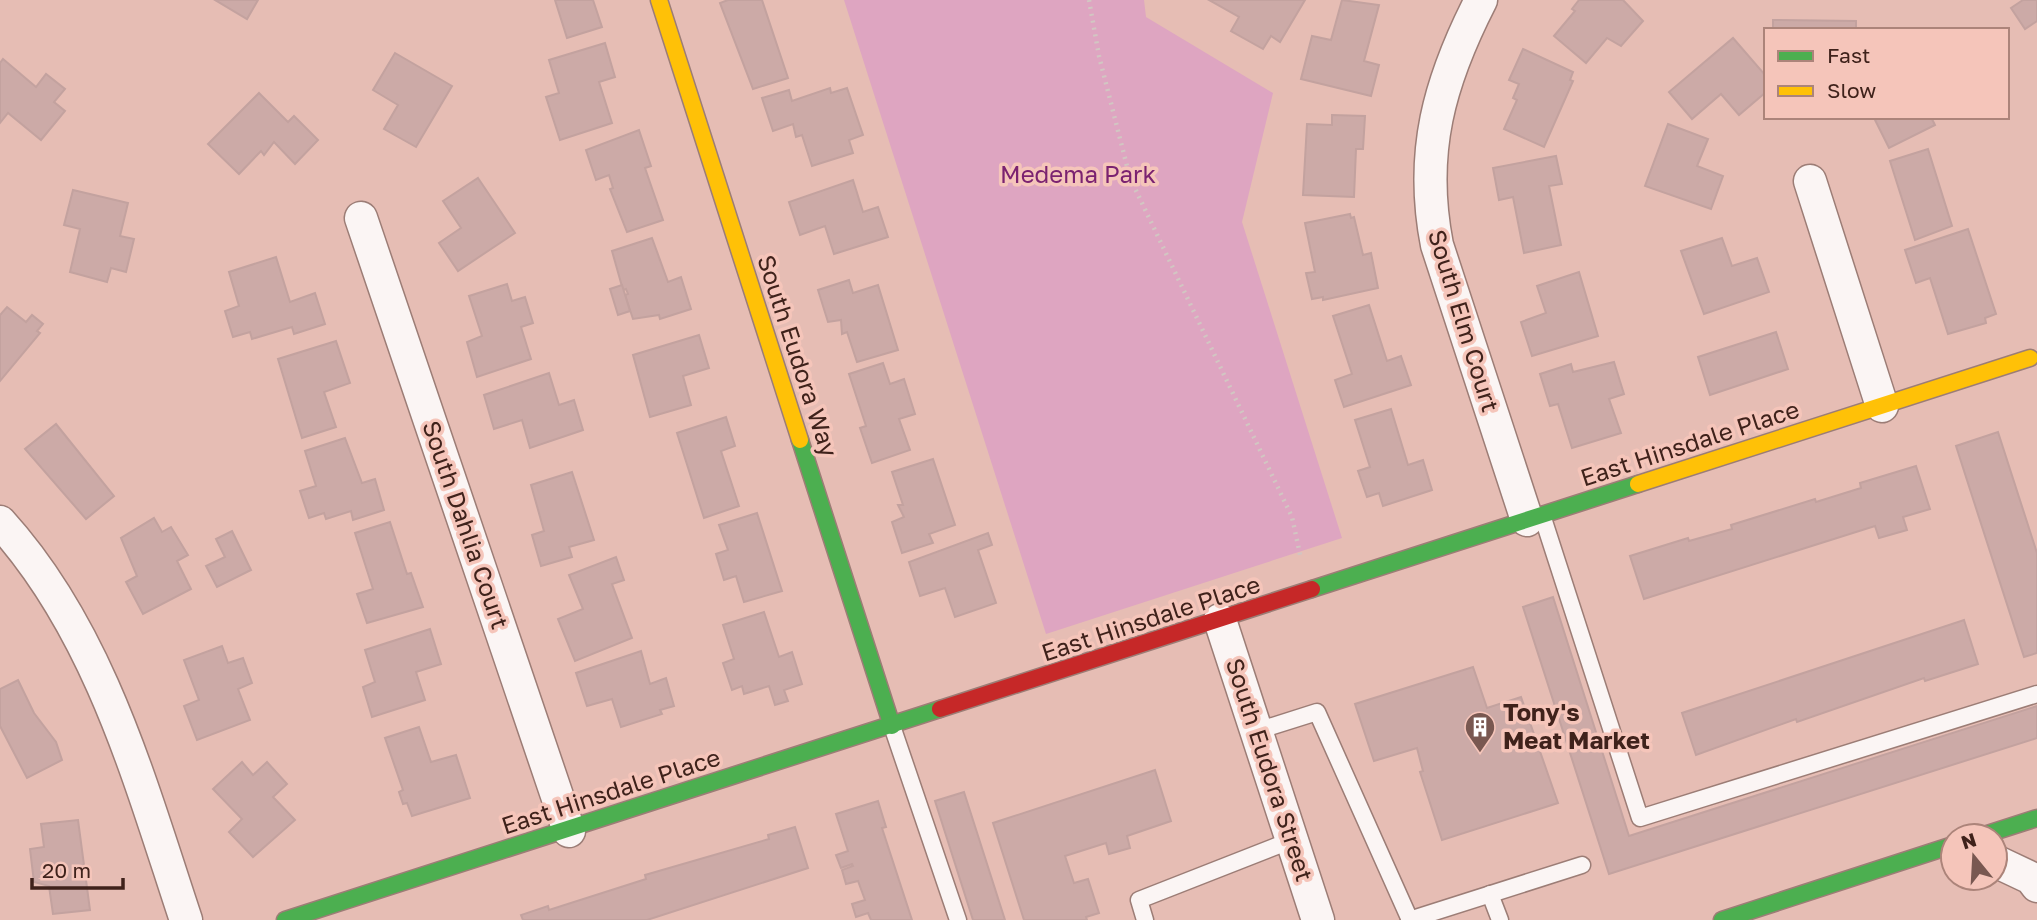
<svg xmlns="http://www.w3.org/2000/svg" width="2037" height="920" font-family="'Golos Text',sans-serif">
<rect width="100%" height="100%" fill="#e6bdb4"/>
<!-- green -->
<polygon fill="#dea5c1" points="844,0 1144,0 1146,17 1273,93 1242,222 1342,538 1046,634"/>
<!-- building -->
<g fill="#ccaaa7" stroke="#c3a29f" stroke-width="2">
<polygon points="215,0 258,0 247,19"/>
<polygon points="555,0 593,0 602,27 567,38"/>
<polygon points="728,0 762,0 788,78 753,89 720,3"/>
<polygon points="1209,0 1305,0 1280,42 1271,36 1263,49 1231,31 1239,17"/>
<polygon points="1342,0 1379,5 1364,61 1379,65 1371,96 1301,79 1312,36 1331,40"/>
<polygon points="1579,0 1623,0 1643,21 1621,46 1607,38 1586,63 1554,36 1575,11 1572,9"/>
<polygon points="2023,0 2037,0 2037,21 2025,29 2011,8"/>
<polygon points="1773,20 1856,21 1856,30 1773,30"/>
<polygon points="1733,38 1766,76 1766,92 1739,115 1721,94 1692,119 1669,92"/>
<polygon points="605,43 615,77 599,82 612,123 560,140 546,97 559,93 549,60"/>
<polygon points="1523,49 1573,72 1570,80 1573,81 1544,147 1504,129 1517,100 1513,98 1519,84 1509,80"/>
<polygon points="395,53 452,86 416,147 384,129 398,105 373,90"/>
<polygon points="3,59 36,87 46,74 65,89 54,102 65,111 41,140 8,113 0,123 0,63"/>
<polygon points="830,88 831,93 847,88 863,135 849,140 853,153 812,166 802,135 796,137 793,124 773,131 762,98 789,90 792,101"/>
<polygon points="259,93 288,122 294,116 318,140 295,164 274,142 264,155 261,151 239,174 208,144"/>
<polygon points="1332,115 1365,116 1363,149 1356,149 1354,197 1303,195 1307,124 1332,125"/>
<polygon points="1881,117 1931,117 1935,125 1889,148 1875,120"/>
<polygon points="1668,124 1708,139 1697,166 1723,176 1711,209 1645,186"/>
<polygon points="639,130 651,166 645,168 663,220 627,232 610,189 613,188 609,175 596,180 586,150"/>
<polygon points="1928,149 1952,226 1915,240 1890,161"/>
<polygon points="1556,156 1562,184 1549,186 1561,245 1524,253 1513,197 1499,200 1493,168"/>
<polygon points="478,178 515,233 458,271 439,243 461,228 443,201"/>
<polygon points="853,180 863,212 878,207 888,237 834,254 825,226 800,235 789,202"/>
<polygon points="73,190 128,203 120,236 134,239 126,272 111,268 107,282 70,272 80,229 64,225"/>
<polygon points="1350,214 1351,218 1354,217 1363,255 1371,253 1378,288 1323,300 1323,297 1312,299 1306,273 1315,272 1305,223"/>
<polygon points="1968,229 1996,314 1985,318 1986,323 1948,334 1930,278 1916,283 1905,250"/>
<polygon points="652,238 668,282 681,277 691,309 660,319 659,315 633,319 625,295 628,294 626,289 623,290 612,251"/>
<polygon points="1722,238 1732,266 1757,258 1769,292 1704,314 1681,251"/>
<polygon points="276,257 290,302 315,293 325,324 294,334 292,327 252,339 250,332 233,337 225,311 239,306 229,272"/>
<polygon points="1579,272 1598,336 1532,356 1521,322 1546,313 1537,286"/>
<polygon points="849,280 853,293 878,285 898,350 857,362 847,332 842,334 841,320 828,322 818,290"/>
<polygon points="507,284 512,301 525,297 533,323 521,327 531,359 477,377 467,342 482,336 469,296"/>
<polygon points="622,285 630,311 618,315 610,289"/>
<polygon points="1369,305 1387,361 1401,356 1411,385 1344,407 1335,380 1352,374 1333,316"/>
<polygon points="7,307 26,322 32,315 43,324 37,331 40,333 0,381 0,315"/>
<polygon points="1776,332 1788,369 1710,395 1698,357"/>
<polygon points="699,335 709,368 683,376 691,405 650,417 633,355"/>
<polygon points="336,341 350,383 324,392 336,427 302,438 278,359"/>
<polygon points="1614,362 1624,394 1609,399 1621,433 1572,448 1558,404 1550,406 1540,374 1571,364 1573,372"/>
<polygon points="883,363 890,384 904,379 915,414 899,419 910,450 872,463 860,428 866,426 849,374"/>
<polygon points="549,373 559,405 574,400 583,430 530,448 522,420 494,429 484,395"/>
<polygon points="1391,409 1408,465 1423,460 1432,490 1383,506 1379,493 1367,497 1358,471 1370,467 1355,420"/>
<polygon points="726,417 735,446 721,451 739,506 704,518 677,433"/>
<polygon points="56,424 114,496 86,519 25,449"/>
<polygon points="1998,432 2037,553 2037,653 2024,657 1956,446"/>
<polygon points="345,438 362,483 375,479 384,510 353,520 351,511 326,519 324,513 309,518 300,491 316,486 305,451"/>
<polygon points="933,459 955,525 929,534 933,543 902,553 892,522 904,517 898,505 903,505 892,472"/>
<polygon points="1916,466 1930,509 1903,517 1907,530 1879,538 1875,526 1644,599 1630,556 1688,538 1689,541 1732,529 1731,525 1815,499 1816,502 1861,488 1860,483"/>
<polygon points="572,472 594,540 569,547 572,557 541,566 532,535 544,531 531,485"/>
<polygon points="757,513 782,591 744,602 736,576 724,580 716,554 728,550 719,525"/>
<polygon points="154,518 162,532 171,527 188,555 177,561 191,589 143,614 126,582 137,576 121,538"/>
<polygon points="390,522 407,574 411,573 423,607 367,623 357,594 373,589 355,533"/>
<polygon points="232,531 251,570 217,587 206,566 225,557 216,539"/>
<polygon points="988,533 992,545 978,550 996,603 955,617 945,588 920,596 909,562"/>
<polygon points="616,557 624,580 612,584 632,638 575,661 558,619 583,609 569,575"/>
<polygon points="1553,597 1629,836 2037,706 2037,738 1609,874 1523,607"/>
<polygon points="764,612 779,657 792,652 802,684 784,690 788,701 775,705 769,686 744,694 742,686 732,690 723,663 734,659 723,625"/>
<polygon points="1964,620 1978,664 1925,681 1924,678 1797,722 1796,719 1696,755 1682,713"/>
<polygon points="430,629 441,664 416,672 425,700 372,717 363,687 375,682 365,650"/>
<polygon points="222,646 228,663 243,658 252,683 238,689 250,720 197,740 184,706 199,700 184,660"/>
<polygon points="641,651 650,684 666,678 674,706 660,710 662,714 621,727 612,699 587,706 576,673"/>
<polygon points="1473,667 1487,708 1521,697 1558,803 1442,840 1420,772 1423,771 1417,748 1374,761 1355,704"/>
<polygon points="18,680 34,713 56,742 62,760 27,778 0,726 0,689"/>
<polygon points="419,727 431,762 456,755 470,798 412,816 407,803 403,804 399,792 403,790 385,738"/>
<polygon points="242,762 253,775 267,762 287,784 273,797 295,820 253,857 229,832 242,819 213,789"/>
<polygon points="1155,770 1171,821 1127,836 1130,848 1109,854 1106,843 1065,856 1074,883 1088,879 1099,913 1086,917 1087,920 1024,920 993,823"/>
<polygon points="964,792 1005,920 973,920 935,801"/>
<polygon points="878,801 886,827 882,828 912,920 871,920 868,913 856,917 852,904 865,900 858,881 846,884 842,870 853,866 852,864 841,868 836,855 848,851 836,814"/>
<polygon points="78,820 90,910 53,914 49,886 34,882 30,849 44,847 41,824"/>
<polygon points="795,827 808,868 647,920 523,920 521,915 548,906 549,910 646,879 645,875 769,839 768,835"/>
</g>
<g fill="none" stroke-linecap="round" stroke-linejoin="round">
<!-- lane casing -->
<g stroke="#9c7d76" stroke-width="19">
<g id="lane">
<polyline points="1542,515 1640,818 2037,694"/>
<polyline points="892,726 958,920"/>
<polyline points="1257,731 1317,712 1410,920"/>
<polyline points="1490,894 1500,920"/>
<polyline points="1145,920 1139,900 1292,840"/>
<polyline points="1409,920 1582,865"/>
</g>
</g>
<!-- street casing -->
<g stroke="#9c7d76" stroke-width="35">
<g id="street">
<path d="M1481,0C1439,82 1419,153 1437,245L1527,520"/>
<polyline points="1810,181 1882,406"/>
<polyline points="361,218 569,831"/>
<path d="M0,522C100,632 140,782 186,920"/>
<polyline points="1220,620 1318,920"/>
<polyline points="1995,861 2031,878 2037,886"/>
</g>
</g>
<!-- fast casing -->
<g stroke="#9c7d76" stroke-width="19">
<g id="fast">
<polyline points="800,440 892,726"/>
<polyline points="1312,589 1638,484"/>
<polyline points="1981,836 2037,818"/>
<polyline points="285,920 940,709"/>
<polyline points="1722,920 1953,845"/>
</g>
</g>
<!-- slow casing -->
<g stroke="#9c7d76" stroke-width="19">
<g id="slow">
<polyline points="659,0 800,440"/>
<polyline points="1638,484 2030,358"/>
</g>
</g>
<!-- jam casing -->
<g stroke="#9c7d76" stroke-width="19">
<polyline id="jam" points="940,709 1312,589"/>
</g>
<!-- path -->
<polyline stroke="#d2c6c2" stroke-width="4.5" stroke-dasharray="2 5" stroke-linecap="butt" points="1089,0 1099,56 1130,178 1292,517 1301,559"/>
<!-- lane -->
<use href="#lane" stroke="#fbf5f4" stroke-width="16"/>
<!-- street -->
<use href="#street" stroke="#fbf5f4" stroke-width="32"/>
<!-- fast -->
<use href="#fast" stroke="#4caf50" stroke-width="16"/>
<!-- slow -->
<use href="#slow" stroke="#ffc107" stroke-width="16"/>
<!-- jam -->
<use href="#jam" stroke="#c62828" stroke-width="16"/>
</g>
<!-- icons -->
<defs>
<g id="building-pin" transform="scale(1.575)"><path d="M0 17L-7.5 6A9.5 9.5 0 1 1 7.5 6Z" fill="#795851" stroke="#f5c5ba"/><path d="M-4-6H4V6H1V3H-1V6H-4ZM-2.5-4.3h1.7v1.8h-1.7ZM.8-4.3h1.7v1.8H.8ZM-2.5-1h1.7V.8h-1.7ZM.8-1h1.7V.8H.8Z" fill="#fff"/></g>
</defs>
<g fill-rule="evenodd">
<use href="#building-pin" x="1480" y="727"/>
</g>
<g text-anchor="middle" stroke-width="7" stroke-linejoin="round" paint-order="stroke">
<!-- park labels -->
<g font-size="24" fill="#7b2270" stroke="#f5c5ba">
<text x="1078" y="183">Medema Park</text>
</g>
<!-- street labels -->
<g font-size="24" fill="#3f221b" stroke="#f5c5ba">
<text transform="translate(1463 321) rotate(73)" y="8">South Elm Court</text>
<text transform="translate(797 356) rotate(72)" y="8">South Eudora Way</text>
<text transform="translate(1690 444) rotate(-18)" y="8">East Hinsdale Place</text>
<text transform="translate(465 525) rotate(71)" y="8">South Dahlia Court</text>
<text transform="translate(1151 619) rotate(-18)" y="8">East Hinsdale Place</text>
<text transform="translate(1269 770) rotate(72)" y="8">South Eudora Street</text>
<text transform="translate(611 792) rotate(-18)" y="8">East Hinsdale Place</text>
</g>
<!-- poi labels -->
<g font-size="24" font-weight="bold" fill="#3f221b" stroke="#f5c5ba" text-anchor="start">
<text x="1503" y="721">Tony's<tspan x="1503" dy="28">Meat Market</tspan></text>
</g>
</g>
<!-- legend -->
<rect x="1764" y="28" width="245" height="91" fill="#f5c5ba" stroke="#ac847a" stroke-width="2"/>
<rect x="1778" y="51" width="35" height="10" fill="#4caf50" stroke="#ac847a" stroke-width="2"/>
<text x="1827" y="63" font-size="21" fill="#3f221b">Fast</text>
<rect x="1778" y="86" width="35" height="10" fill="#ffc107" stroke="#ac847a" stroke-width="2"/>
<text x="1827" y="98" font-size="21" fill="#3f221b">Slow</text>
<!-- north arrow -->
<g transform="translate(1974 857) rotate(342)"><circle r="33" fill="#f5c5ba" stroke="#ac847a" stroke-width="2"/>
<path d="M0-5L12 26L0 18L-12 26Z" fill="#795851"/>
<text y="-10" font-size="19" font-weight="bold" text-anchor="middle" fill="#3f221b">N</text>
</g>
<!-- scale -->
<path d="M32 878v10h91v-10" fill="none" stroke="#3f221b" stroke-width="3.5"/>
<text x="42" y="878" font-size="21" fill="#3f221b" stroke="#f5c5ba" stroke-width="5" paint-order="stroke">20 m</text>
</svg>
